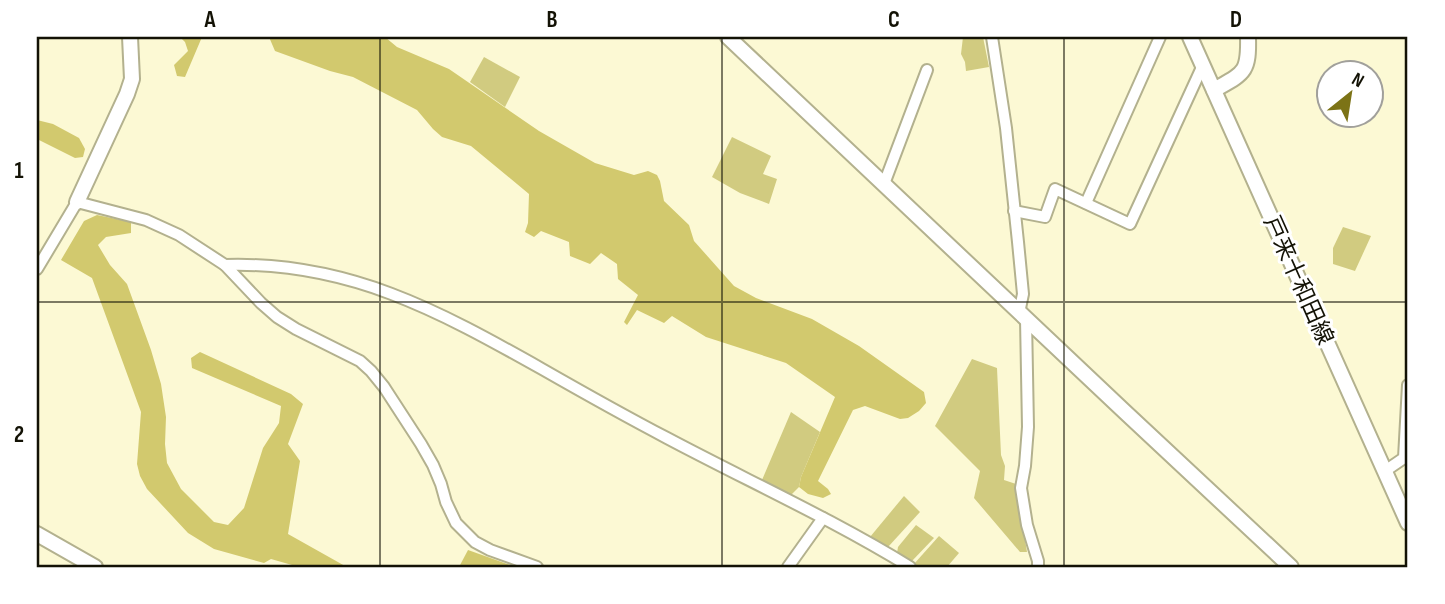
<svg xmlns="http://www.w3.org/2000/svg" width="1445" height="604" font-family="'Sofia Sans Condensed','Noto Sans JP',sans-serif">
<rect width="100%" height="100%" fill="#fcf9d4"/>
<!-- green -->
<g fill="#d1cb80">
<polygon points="963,37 983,37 989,67 966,71 965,62 961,54"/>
<polygon points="484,57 520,77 505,107 470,82"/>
<polygon points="732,137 771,156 763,174 777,179 769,204 740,193 712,177"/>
<polygon points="1343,227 1371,236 1355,271 1333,264 1333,248"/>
<polygon points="972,359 997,368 1001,455 1005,466 1004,480 1016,484 1027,552 1020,552 974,498 980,471 935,426"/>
<polygon points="791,412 820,432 801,477 799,487 791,495 762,480"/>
<polygon points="904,496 920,512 888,547 870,537"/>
<polygon points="916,525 934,538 911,562 897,553 898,547"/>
<polygon points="939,536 959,553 947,567 920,567 914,564"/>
</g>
<!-- forest -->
<g fill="#d2c96e">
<polygon points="180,37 202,37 185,77 177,76 174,65 188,51 185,42"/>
<polygon points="269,37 385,37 397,47 449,69 539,131 595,163 634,175 648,171 657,175 660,181 664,201 689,225 694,241 734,286 756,298 812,319 859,346 924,392 926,403 919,411 908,418 900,419 865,406 853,410 818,481 828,489 831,494 823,498 808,494 799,487 801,477 835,397 786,363 706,337 672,316 664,323 637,310 627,325 624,322 638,295 618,279 617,264 601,253 590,264 570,256 569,242 541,231 534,237 525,232 528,223 529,194 471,146 442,137 433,129 417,110 353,77 330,71 275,51"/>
<polygon points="37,120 53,124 79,138 85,149 83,157 75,158 37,139"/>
<polygon points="97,215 131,222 131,233 106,237 98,245 110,265 127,284 151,350 161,384 166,417 165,444 167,463 181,489 214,522 228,525 244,508 263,448 279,423 281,406 192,368 191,358 200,352 291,394 303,404 288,444 300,461 288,534 345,566 352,567 299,567 271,559 264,563 214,549 188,533 147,489 140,476 137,464 141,412 92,278 61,260 84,221"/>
<polygon points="468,550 516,567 459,567"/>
</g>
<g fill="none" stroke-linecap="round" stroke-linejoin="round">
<!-- street casing -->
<g stroke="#b3b18e" stroke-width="14">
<g id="street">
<polyline points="992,37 1006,128 1018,242 1023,294 1019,313"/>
<polyline points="884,184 927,70"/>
<polyline points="1086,203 1160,37"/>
<polyline points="1014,211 1045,217 1055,189 1130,224 1203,65"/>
<path d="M225,265C348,261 439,311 542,369C584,393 625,416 667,438C748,481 832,519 910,567"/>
<polyline points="37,269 77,202 146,220 179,235 225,265 261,303 277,317 296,329 360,361 371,371 384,387 421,444 433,465 441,484 446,502 456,523 475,542 490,550 537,567"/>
<polyline points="1026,319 1028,427 1025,466 1021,488 1027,525 1038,561 1038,567"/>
<polyline points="1385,471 1404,458 1408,385"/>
<polyline points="788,567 823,518"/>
</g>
</g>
<!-- secondary casing -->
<g stroke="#b3b18e" stroke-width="18">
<g id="secondary">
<polyline points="728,37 1125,412 1291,567"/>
<polyline points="1190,37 1408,523"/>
<path d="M1214,90C1244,73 1249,73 1248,37"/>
<polyline points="77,202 127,94 132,79 130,37"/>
<polyline points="37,534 95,567"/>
</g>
</g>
<!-- street -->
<use href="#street" stroke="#fff" stroke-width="10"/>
<!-- secondary -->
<use href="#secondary" stroke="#fff" stroke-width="14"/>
</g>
<!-- grid -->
<path fill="none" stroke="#131205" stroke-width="2" stroke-opacity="0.55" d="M380,37V567M722,37V567M1064,37V567M37,302H1408"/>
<g text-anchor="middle" stroke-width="6" stroke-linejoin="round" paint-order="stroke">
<!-- street labels -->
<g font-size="23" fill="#131205" stroke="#fff">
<text transform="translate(1299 280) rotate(66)" y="8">戸来十和田線</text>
</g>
</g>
<!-- border -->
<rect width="1445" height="604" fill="none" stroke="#ffffff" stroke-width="77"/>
<!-- north arrow -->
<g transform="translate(1350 94) rotate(30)"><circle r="33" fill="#ffffff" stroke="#a1a09b" stroke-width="2"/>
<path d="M0-5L12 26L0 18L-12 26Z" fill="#7c7316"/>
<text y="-10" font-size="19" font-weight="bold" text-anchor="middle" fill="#131205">N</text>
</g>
<rect x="38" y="38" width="1368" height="528" fill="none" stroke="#131205" stroke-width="2.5"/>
<g font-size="23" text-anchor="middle" font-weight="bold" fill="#131205">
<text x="210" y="27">A</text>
<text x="552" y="27">B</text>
<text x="894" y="27">C</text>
<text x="1236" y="27">D</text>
<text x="19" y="178">1</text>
<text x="19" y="442">2</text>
</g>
</svg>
